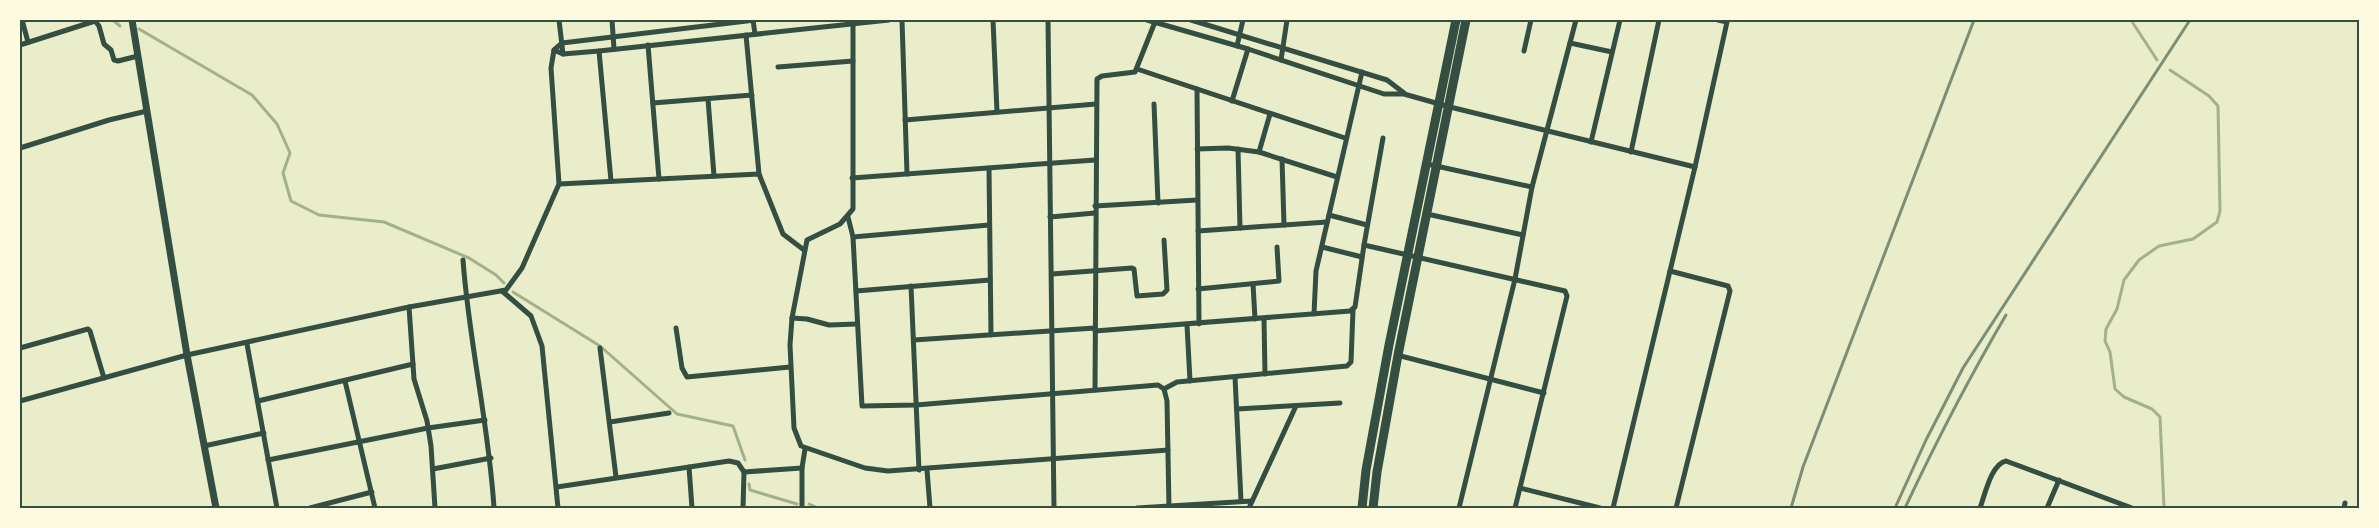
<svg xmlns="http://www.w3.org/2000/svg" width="2379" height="528" font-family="'Public Sans',sans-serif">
<rect width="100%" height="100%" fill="#e9edc9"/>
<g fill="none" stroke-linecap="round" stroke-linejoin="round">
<!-- stream -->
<g stroke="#a3b18a" stroke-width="3">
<polyline points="113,20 120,26"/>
<polyline points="2131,20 2157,60"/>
<polyline points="139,29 252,95 277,124 290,153 283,173 291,201 319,215 384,222 469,258 496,275 504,283"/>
<polyline points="513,292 600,346 677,414 733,426 745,460"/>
<polyline points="749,484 750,490 797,504"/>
<polyline points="809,504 818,508"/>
<polyline points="2164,508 2160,417 2152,409 2124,397 2115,389 2110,352 2105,341 2106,329 2117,309 2124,280 2139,260 2159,246 2193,239 2217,222 2220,211 2218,106 2209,96 2170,70"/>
</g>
<!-- minor -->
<g stroke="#344e41" stroke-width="5">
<polyline points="22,20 28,42"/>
<polyline points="559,20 563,54"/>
<polyline points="612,20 614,49"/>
<polyline points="753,20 755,34"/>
<polyline points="853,20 853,209 840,224 807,240 792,318 790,345 794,428 801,446 865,468 888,471 1168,450"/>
<polyline points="902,20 907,174"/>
<polyline points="993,20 997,112"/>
<polyline points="1048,20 1054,508"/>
<polyline points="1147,20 1248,49 1384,94 1404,94 1450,107 1695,167"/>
<polyline points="1191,20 1387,80 1404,93"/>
<polyline points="746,35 759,174"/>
<polyline points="1570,43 1612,52"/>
<polyline points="20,45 95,21 99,26 104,44 111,50 114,60 118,61 138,56"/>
<polyline points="648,45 659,179"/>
<polyline points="1237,46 1243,20"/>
<polyline points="554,50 563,54 599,51 889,20"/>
<polyline points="599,51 611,181"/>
<polyline points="1524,51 1531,20"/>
<polyline points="1281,60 1287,20"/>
<polyline points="778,67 853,61"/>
<polyline points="1137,69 1345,138"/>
<polyline points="1197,89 1199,324"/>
<polyline points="708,99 714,176"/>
<polyline points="1232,101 1248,49"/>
<polyline points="653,103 752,95"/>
<polyline points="1154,104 1158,203"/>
<polyline points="905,120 1096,104"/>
<polyline points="1383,138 1364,245 1565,291 1567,296 1515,508"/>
<polyline points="1591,142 1620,20"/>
<polyline points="20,148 109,120 147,111"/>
<polyline points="1197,149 1228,148 1259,152 1337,177"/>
<polyline points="1238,149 1240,228"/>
<polyline points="1259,152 1270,114"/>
<polyline points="1631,152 1659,20"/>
<polyline points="1282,159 1284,225"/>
<polyline points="1427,164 1532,187"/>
<polyline points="989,168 991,335"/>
<polyline points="852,178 1095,160"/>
<polyline points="559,184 759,174 783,234 804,250"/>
<polyline points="1095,206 1197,200"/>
<polyline points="1427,214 1523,235"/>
<polyline points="1329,215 1367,225"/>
<polyline points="848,217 853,237 862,406 916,405 1158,385 1164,389 1167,401 1169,508"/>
<polyline points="1050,217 1095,213"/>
<polyline points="1198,231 1327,222"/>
<polyline points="853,237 989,225"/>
<polyline points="1322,247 1362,257"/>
<path d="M463,260C469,343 489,425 494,508"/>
<polyline points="1670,271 1728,286 1730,291 1676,508"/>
<polyline points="1052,274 1132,268 1134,269 1137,296 1163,294 1167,290 1164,240"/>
<polyline points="1253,284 1255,319"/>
<polyline points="911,286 919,470"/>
<polyline points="1198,289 1279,281 1277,247"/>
<polyline points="502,291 531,316 542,346 558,508"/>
<polyline points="856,291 990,280"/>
<polyline points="409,307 414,379 427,421 431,446 435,508"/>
<polyline points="1314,314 1316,271 1362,72"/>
<polyline points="792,318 807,319 829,325 857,324"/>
<polyline points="1264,319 1265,374"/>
<polyline points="1187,325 1190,381"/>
<polyline points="676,328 682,368 687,377 790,367"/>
<polyline points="1095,331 1350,311 1355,307 1364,245"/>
<polyline points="914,340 1095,328"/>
<polyline points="247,344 277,508"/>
<polyline points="20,348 88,329 90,331 104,378"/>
<polyline points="600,348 616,477"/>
<polyline points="1397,355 1544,393"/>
<polyline points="1235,377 1241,501"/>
<polyline points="345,381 375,508"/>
<polyline points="1164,389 1177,382 1347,366 1351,362 1353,310"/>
<polyline points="1095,390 1097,79 1102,76 1135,72 1155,22"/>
<polyline points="20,401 187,355 409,307 506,290 522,268 559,184 551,68 554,50 562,43 755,20"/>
<polyline points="258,401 413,364"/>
<polyline points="1237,409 1340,403"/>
<polyline points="610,422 669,413"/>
<polyline points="204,446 264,433"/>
<polyline points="268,460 428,428 485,420"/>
<polyline points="689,467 692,508"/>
<polyline points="433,469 491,458"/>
<polyline points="927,470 930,508"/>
<polyline points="557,487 729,461 738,463 744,472 802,468"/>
<polyline points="1520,488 1600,508"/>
<polyline points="310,508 372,492"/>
<polyline points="743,508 744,472"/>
<polyline points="802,508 802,468 805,449"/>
<polyline points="1137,508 1252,501"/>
<polyline points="1249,508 1296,406"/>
<polyline points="1459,508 1515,279 1532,187 1576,20"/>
<polyline points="1613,508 1695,167 1727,22 1718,20"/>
<path d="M1980,508C1985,495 1991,464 2006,461L2132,508"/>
<polyline points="2047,508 2059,480"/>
<polyline points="2344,508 2345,503"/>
</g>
<!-- tertiary -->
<polyline stroke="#344e41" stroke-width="7" points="132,20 187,355 216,508"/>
<!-- primary -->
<g stroke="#344e41" stroke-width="9">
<polyline points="1362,508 1366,470 1389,345 1456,20"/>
<polyline points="1373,508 1377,472 1398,355 1466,20"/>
</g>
<!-- rail -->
<g stroke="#7c8e77" stroke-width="3">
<polyline points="1791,508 1803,467 1974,20"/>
<polyline points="1895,508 1926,440 1963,368 2190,20"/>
<path d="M1905,508C1936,442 1969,378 2006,315"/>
</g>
</g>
<!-- border -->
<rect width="2379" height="528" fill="none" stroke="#fefae0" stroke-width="42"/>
<rect x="21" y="21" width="2337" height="486" fill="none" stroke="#344e41" stroke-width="2"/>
</svg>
